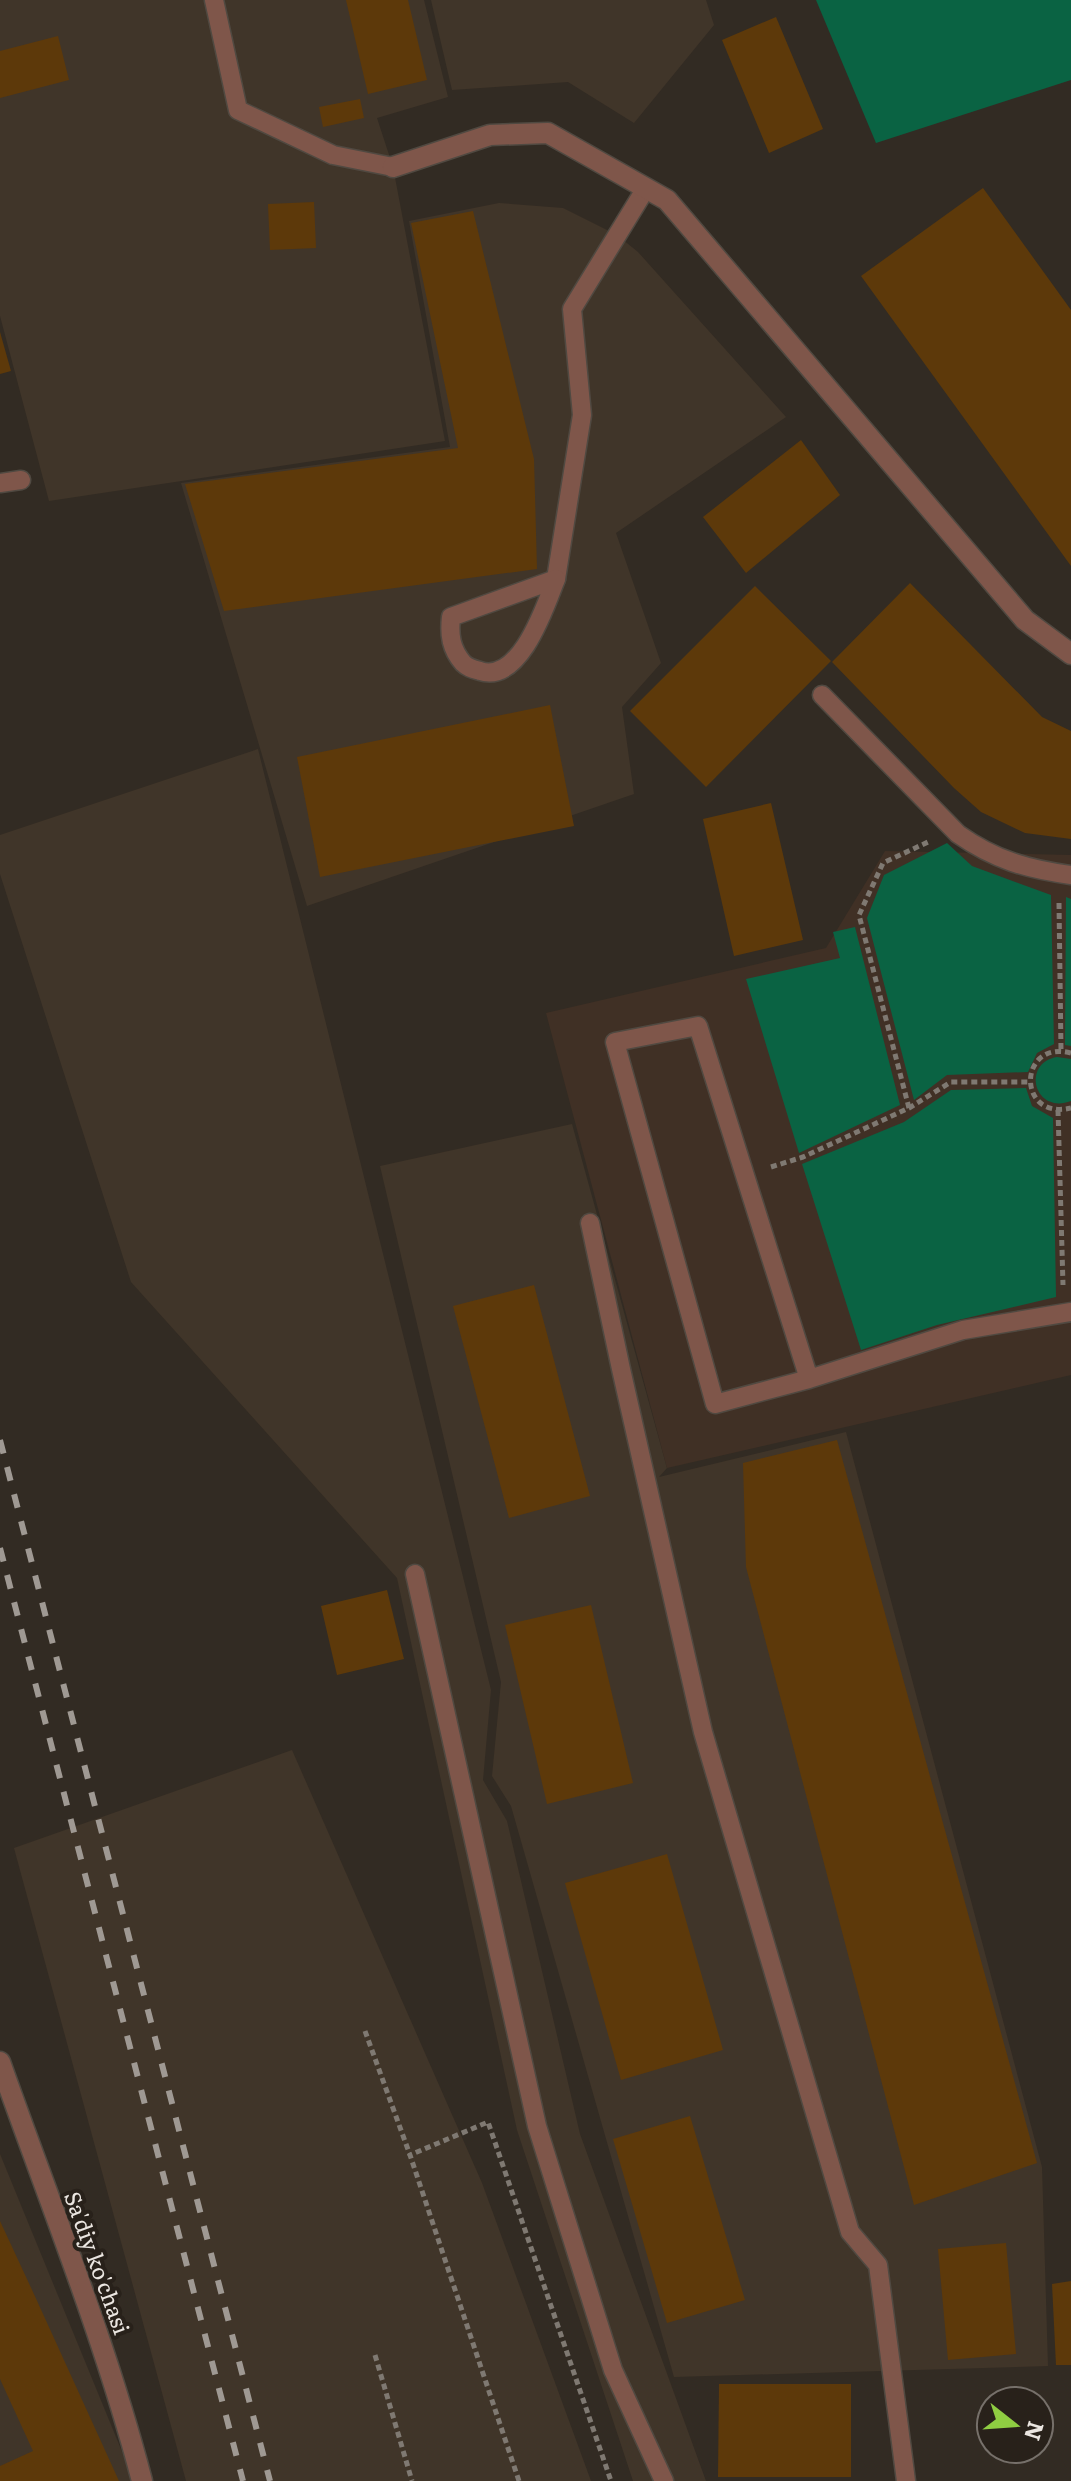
<svg xmlns="http://www.w3.org/2000/svg" width="1071" height="2481" font-family="Literata,serif">
<rect width="100%" height="100%" fill="#322b23"/>
<!-- built -->
<g fill="#403529">
<polygon points="0,0 424,0 448,97 377,118 393,167 445,441 49,501 0,316"/>
<polygon points="431,0 706,0 714,25 634,123 568,82 452,90"/>
<polygon points="499,203 563,208 617,235 638,252 786,417 616,533 661,663 622,707 634,794 307,906 181,483 450,447 409,221"/>
<polygon points="258,749 491,1690 483,1780 507,1821 580,2134 706,2481 633,2481 517,2130 397,1578 131,1282 0,874 0,835"/>
<polygon points="572,1124 667,1468 659,1477 846,1432 1042,2167 1048,2366 674,2377 511,1806 492,1776 501,1682 380,1166"/>
<polygon points="292,1750 482,2183 591,2481 186,2481 14,1848"/>
<polygon points="0,2154 134,2481 0,2481"/>
</g>
<!-- education -->
<polygon fill="#403025" points="885,851 1071,855 1071,1375 667,1468 546,1013 826,948"/>
<!-- green -->
<g fill="#0a6343">
<polygon points="816,0 1071,0 1071,80 876,143"/>
<polygon points="947,843 972,866 1051,895 1054,1044 1037,1053 1028,1072 947,1075 914,1100 867,918 884,875"/>
<polygon points="1066,897 1071,899 1071,1046 1065,1045"/>
<polygon points="855,927 900,1105 799,1153 746,979 840,958 833,932"/>
<path d="M1057,1057L1071,1059V1101C1034,1115 1021,1063 1057,1057Z"/>
<polygon points="1026,1088 1032,1106 1053,1118 1056,1297 937,1325 861,1350 802,1164 904,1122 951,1090"/>
</g>
<!-- building -->
<g fill="#5d390a">
<polygon points="346,0 408,0 427,80 368,94"/>
<polygon points="776,17 823,129 769,153 722,40"/>
<polygon points="58,36 69,80 0,98 0,51"/>
<polygon points="360,99 364,118 323,127 319,107"/>
<polygon points="983,188 1071,310 1071,566 861,276"/>
<polygon points="314,202 316,248 270,250 268,204"/>
<polygon points="473,211 534,459 537,569 224,611 185,484 458,448 411,223"/>
<polygon points="0,332 11,371 0,374"/>
<polygon points="801,440 840,495 746,573 703,517"/>
<polygon points="910,583 1042,717 1071,731 1071,839 1025,833 981,812 954,788 832,662"/>
<polygon points="755,586 831,661 706,787 630,711"/>
<polygon points="550,705 574,826 320,877 297,757"/>
<polygon points="771,803 803,940 734,956 703,819"/>
<polygon points="534,1285 590,1496 509,1518 453,1306"/>
<polygon points="837,1440 1037,2163 914,2205 746,1567 743,1463"/>
<polygon points="387,1590 404,1659 337,1675 321,1606"/>
<polygon points="591,1605 633,1783 547,1804 505,1625"/>
<polygon points="667,1854 723,2050 621,2080 565,1883"/>
<polygon points="690,2116 745,2300 667,2323 613,2139"/>
<polygon points="0,2221 33,2292 119,2481 0,2481 0,2466 33,2451 0,2379"/>
<polygon points="1006,2243 1016,2354 948,2360 938,2249"/>
<polygon points="1071,2281 1071,2365 1056,2365 1052,2284"/>
<polygon points="719,2384 851,2384 851,2477 718,2477"/>
</g>
<g fill="none" stroke-linecap="round" stroke-linejoin="round">
<!-- service casing -->
<g stroke="#504941" stroke-width="21">
<g id="service">
<polyline points="214,0 238,110 333,155 393,167"/>
<polyline points="0,483 21,480"/>
<polyline points="556,579 582,415 572,309 646,188"/>
<path d="M556,579C545,607 520,684 480,671C473,669 468,668 463,663C451,649 449,635 451,617Z"/>
<path d="M822,695L958,834C995,860 1027,869 1071,875"/>
<polyline points="590,1223 621,1369 703,1732 850,2232 878,2265 906,2481"/>
<polyline points="809,1379 698,1026 615,1042 715,1404 809,1379 963,1330 1071,1312"/>
<polyline points="415,1574 537,2126 613,2370 664,2481"/>
</g>
</g>
<!-- minor casing -->
<g stroke="#504941" stroke-width="23">
<g id="minor">
<polyline points="393,167 490,135 548,133 667,200 1025,620 1071,654"/>
<path d="M0,2062C49,2201 105,2339 142,2481"/>
</g>
</g>
<!-- path -->
<g stroke="#7f7972" stroke-width="5" stroke-dasharray="6 4" stroke-linecap="butt">
<polyline points="1059,903 1061,1050"/>
<path d="M1071,1053C1018,1039 1016,1121 1071,1108"/>
<polyline points="909,1108 859,915 883,863 928,842"/>
<polyline points="1058,1110 1063,1285"/>
<polyline points="771,1167 803,1157 909,1108 951,1082 1030,1082"/>
<polyline points="365,2031 410,2155"/>
<polyline points="375,2355 412,2481"/>
<polyline points="519,2481 410,2155 488,2122 611,2481"/>
</g>
<!-- service -->
<use href="#service" stroke="#7f564a" stroke-width="18"/>
<!-- minor -->
<use href="#minor" stroke="#7f564a" stroke-width="20"/>
<!-- rail -->
<g stroke="#9f9993" stroke-width="6" stroke-dasharray="14 14" stroke-linecap="butt">
<polyline points="0,1440 270,2481"/>
<polyline points="0,1548 243,2481"/>
</g>
</g>
<g text-anchor="middle" stroke-width="8" stroke-linejoin="round" paint-order="stroke">
<!-- street labels -->
<g font-size="22" fill="#ebe6e1" stroke="#28211a">
<text transform="translate(97 2263) rotate(70)" y="8">Sa'diy ko'chasi</text>
</g>
</g>
<!-- north arrow -->
<g transform="translate(1015 2425) rotate(107)"><circle r="38" fill="#28211a" stroke="#76706a" stroke-width="2"/>
<path d="M0-6L14 30L0 20L-14 30Z" fill="#8fcd42"/>
<text y="-12" font-size="22" font-weight="bold" text-anchor="middle" fill="#ebe6e1">N</text>
</g>
</svg>
